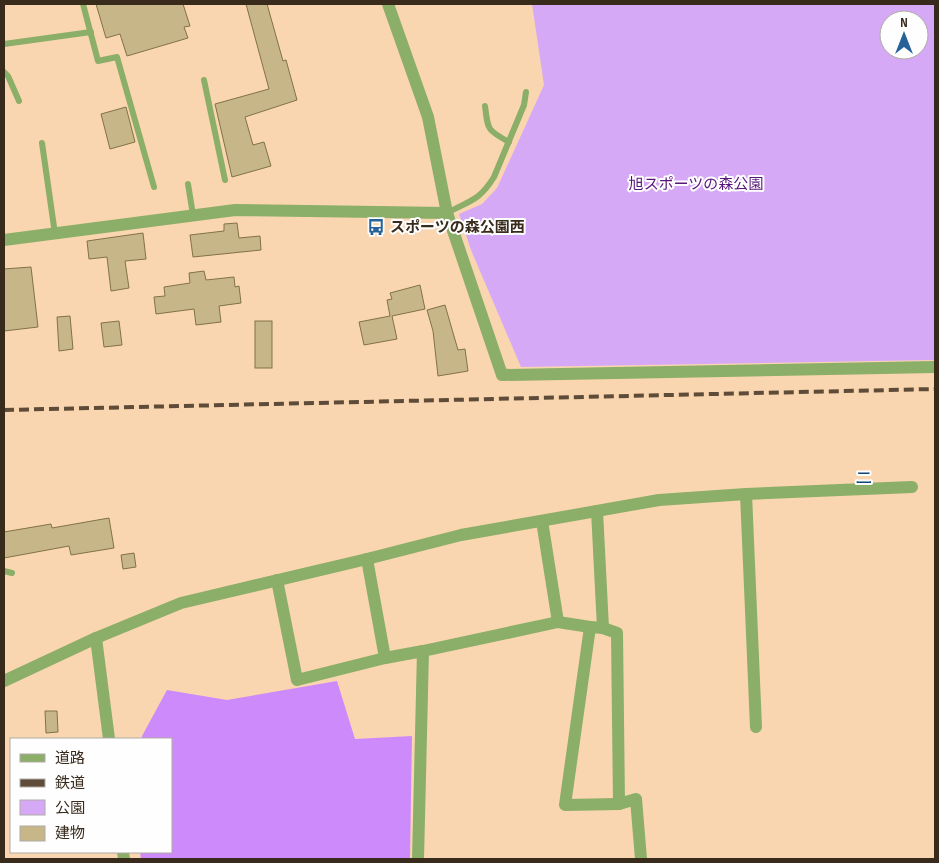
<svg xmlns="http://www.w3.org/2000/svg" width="939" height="863" font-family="'Sofia Sans Condensed','Noto Sans JP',sans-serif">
<rect width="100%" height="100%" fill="#f9d6af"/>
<!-- green -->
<path fill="#d6a9f7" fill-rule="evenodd" d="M532,4H935V360L521,367L471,250L459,214L482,204L497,188L544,85ZM889,20H919V50H889Z"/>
<!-- forest -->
<polygon fill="#cd8afb" points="337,681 355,739 412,736 410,859 141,859 140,852 171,852 171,739 142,739 142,736 167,690 227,700"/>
<!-- building -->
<g fill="#c6b688" stroke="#827246">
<polygon points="96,4 183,4 190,26 184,27 188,38 127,56 120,34 106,38"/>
<polygon points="246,4 267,4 283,61 286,60 297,100 245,117 253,145 264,142 271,166 232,177 215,104 269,89"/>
<polygon points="126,107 135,142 110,149 101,114"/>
<polygon points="237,223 239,238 260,236 261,250 193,257 190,235 224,231 224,224"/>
<polygon points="143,233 146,259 125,261 129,288 111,291 107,257 89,259 87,241"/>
<polygon points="31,267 38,327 4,331 4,269"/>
<polygon points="204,271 206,280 234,277 235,287 239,286 241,303 219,306 221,322 196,325 194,309 156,314 154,297 165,296 164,287 190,283 189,273"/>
<polygon points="420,285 425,309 392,316 397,339 364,345 359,322 390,316 387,300 392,299 390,293"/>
<polygon points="445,305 458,350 465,349 468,371 438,376 433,331 427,310"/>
<polygon points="70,316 73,349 59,351 57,317"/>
<polygon points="119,321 122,345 104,347 101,323"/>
<rect x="255" y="321" width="17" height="47"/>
<polygon points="109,518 114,548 71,555 69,546 4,558 4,532 51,524 52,528"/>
<polygon points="134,553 136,567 123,569 121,555"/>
<polygon points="45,711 57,711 58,732 46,733"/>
</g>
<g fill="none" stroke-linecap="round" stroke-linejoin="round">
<!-- lane -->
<g stroke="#8bae68" stroke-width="6">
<polyline points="83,4 98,61 117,57 154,187"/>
<polyline points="4,44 91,32"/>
<polyline points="4,72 8,76 19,101"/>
<polyline points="204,80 225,180"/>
<path d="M485,106C488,130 487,130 509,142"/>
<polyline points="42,143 55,234"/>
<polyline points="188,184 193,215"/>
<path d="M447,213C471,200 479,201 494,177L524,105L526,92"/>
<polyline points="4,571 12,573"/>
</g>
<!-- street -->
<g stroke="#8bae68" stroke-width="12">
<polyline points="388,4 428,117 447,213 502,375 935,367"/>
<polyline points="4,240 235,210 447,213"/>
<polyline points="746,494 756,727"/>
<polyline points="597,511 603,628 590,627 565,805 619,804"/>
<polyline points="542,521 558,622 590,627"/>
<polyline points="367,559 385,658"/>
<polyline points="277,580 297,680 385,658 423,651 418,859"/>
<polyline points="603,628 617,633 619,804 636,799 641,859"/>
<polyline points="96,638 109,739"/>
<polyline points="423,651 558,622"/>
<polyline points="4,681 96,638 181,603 367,559 461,535 659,500 746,494 912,487"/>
<polyline points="123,852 124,859"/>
</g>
<!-- rail -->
<polyline stroke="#5e4c39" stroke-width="4" stroke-dasharray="10 5" stroke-linecap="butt" points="4,410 935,389"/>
</g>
<!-- icons -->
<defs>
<g id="bus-bare" transform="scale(1.35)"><path d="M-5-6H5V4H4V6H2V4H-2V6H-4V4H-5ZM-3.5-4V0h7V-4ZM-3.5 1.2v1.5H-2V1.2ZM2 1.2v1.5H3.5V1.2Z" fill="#266198" stroke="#fefefe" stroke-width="2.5" paint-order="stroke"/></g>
</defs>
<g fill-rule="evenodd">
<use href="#bus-bare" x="376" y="227"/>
</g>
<g text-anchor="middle" stroke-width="4" stroke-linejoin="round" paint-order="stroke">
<!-- park labels -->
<g font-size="15" fill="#57157a" stroke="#fefefe">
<text x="696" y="189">旭スポーツの森公園</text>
</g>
<!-- poi labels -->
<g font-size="15" font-weight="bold" fill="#382b1c" stroke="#fefefe" text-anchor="start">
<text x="390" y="232">スポーツの森公園西</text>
</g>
<!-- quarter labels -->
<g font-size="18" fill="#104779" stroke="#fefefe">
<text x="864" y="484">ニ</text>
</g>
</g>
<!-- border -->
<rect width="939" height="863" fill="none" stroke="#382b1c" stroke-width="10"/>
<!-- legend -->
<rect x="10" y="738" width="162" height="115" fill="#fefefe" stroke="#afaaa4"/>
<rect x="20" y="754" width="25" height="8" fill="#8bae68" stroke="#afaaa4"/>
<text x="55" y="763" font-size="15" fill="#382b1c">道路</text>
<rect x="20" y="779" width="25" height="8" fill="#5e4c39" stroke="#afaaa4"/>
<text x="55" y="788" font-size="15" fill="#382b1c">鉄道</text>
<rect x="20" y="800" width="25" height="15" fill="#d6a9f7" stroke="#afaaa4"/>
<text x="55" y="813" font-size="15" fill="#382b1c">公園</text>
<rect x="20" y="826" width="25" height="15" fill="#c6b688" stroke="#afaaa4"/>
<text x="55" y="838" font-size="15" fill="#382b1c">建物</text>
<!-- north arrow -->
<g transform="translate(904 35)"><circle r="24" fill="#fefefe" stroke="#afaaa4"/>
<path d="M0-4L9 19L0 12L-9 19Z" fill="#266198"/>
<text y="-8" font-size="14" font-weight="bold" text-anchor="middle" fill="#382b1c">N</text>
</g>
</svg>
